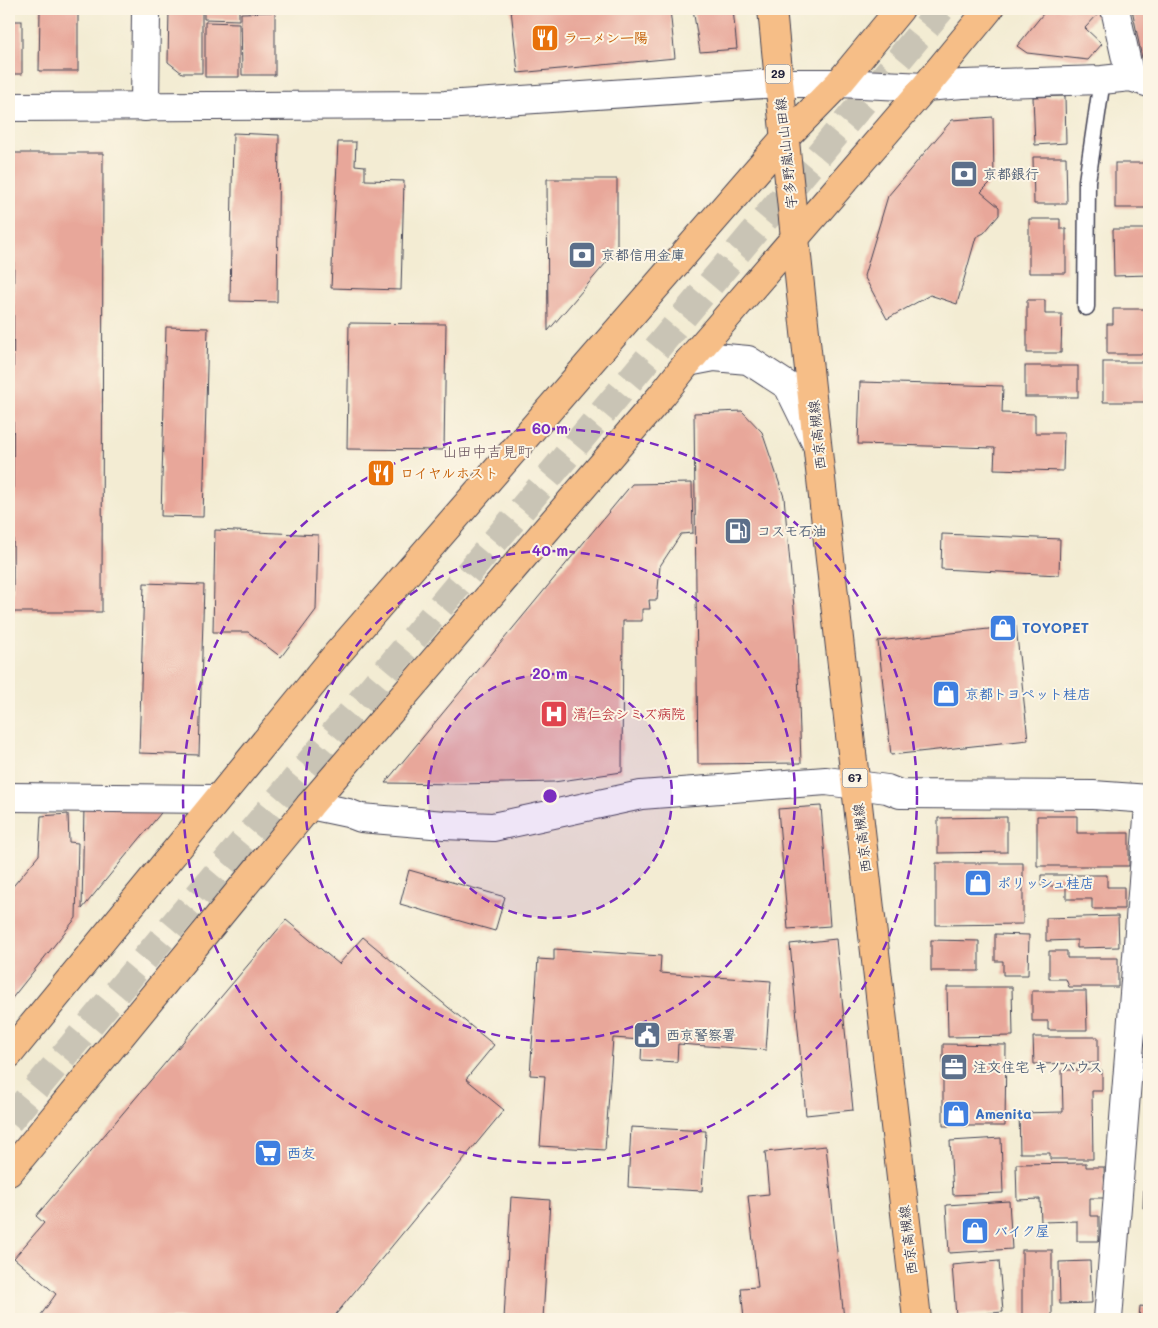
<svg xmlns="http://www.w3.org/2000/svg" width="1158" height="1328" font-family="Mali,'Klee One',sans-serif">
<rect width="100%" height="100%" fill="#fcf5e5"/>
<filter id="ink" filterUnits="userSpaceOnUse"><feTurbulence type="fractalNoise" baseFrequency=".02" numOctaves="2"/><feDisplacementMap in="SourceGraphic" scale="10" xChannelSelector="R" yChannelSelector="G"/><feConvolveMatrix kernelMatrix="1 2 1 2 8 2 1 2 1" color-interpolation-filters="sRGB"/></filter>
<filter id="wash" filterUnits="userSpaceOnUse"><feTurbulence type="fractalNoise" baseFrequency=".0096" numOctaves="4" result="noise"/><feDisplacementMap in="SourceGraphic" scale="20" xChannelSelector="R" yChannelSelector="G"/><feGaussianBlur stdDeviation="1.12" result="paint"/><feColorMatrix in="noise" values="0 0 0 0 0 0 0 0 0 0 0 0 0 0 0 0 0 1.4 0 .05"/><feComposite in="paint" operator="in"/></filter>
<g filter="url(#wash)">
<rect width="100%" height="100%" fill="#f3ecd3"/>
<g id="blocks">
<!-- building -->
<g fill="#e8a79a">
<polygon points="40,9 78,9 78,71 39,71"/>
<polygon points="169,9 202,9 202,73 182,73 168,62"/>
<polygon points="204,9 239,9 239,20 204,19"/>
<polygon points="526,9 670,9 675,58 518,73 511,10"/>
<polygon points="693,9 733,9 737,49 700,52"/>
<polygon points="1047,9 1098,9 1098,14 1085,28 1102,44 1088,60 1027,53 1017,46"/>
<polygon points="1132,9 1149,9 1149,61 1142,58"/>
<polygon points="275,12 275,75 242,75 241,13"/>
<rect x="9" y="21" width="13" height="53"/>
<polygon points="205,22 239,23 239,77 205,77"/>
<polygon points="1065,96 1066,143 1035,145 1033,97"/>
<polygon points="993,117 994,179 981,192 999,207 999,215 984,233 976,237 957,304 930,295 887,319 864,276 888,196 952,120"/>
<polygon points="233,133 279,135 277,302 230,301"/>
<polygon points="338,142 356,142 355,165 365,166 365,180 404,181 401,290 331,288"/>
<polygon points="14,153 103,153 102,612 13,612"/>
<polygon points="1033,157 1066,157 1067,204 1034,204"/>
<rect x="1115" y="163" width="34" height="45"/>
<polygon points="547,179 617,179 617,250 548,331"/>
<polygon points="1029,219 1060,219 1060,229 1066,229 1066,273 1029,273"/>
<polygon points="1113,229 1149,229 1149,275 1114,276"/>
<polygon points="1027,300 1045,300 1045,314 1062,314 1061,353 1027,353"/>
<polygon points="1113,309 1149,309 1149,354 1107,354 1107,324 1113,324"/>
<polygon points="349,323 446,324 444,450 347,449"/>
<polygon points="166,327 208,328 203,517 161,516"/>
<rect x="1103" y="362" width="42" height="40"/>
<rect x="1025" y="366" width="53" height="31"/>
<polygon points="860,382 1003,386 1002,413 1035,414 1035,433 1064,433 1063,471 994,469 995,448 858,444"/>
<polygon points="742,411 762,432 784,497 797,641 801,763 698,764 694,413"/>
<polygon points="692,483 693,533 681,534 660,566 657,600 649,600 650,609 642,609 642,621 623,621 622,772 554,782 457,784 385,783 632,484"/>
<polygon points="215,530 318,535 316,610 281,657 248,632 213,632"/>
<polygon points="942,534 1060,539 1059,575 941,569"/>
<polygon points="144,583 204,585 199,755 139,753"/>
<polygon points="1016,626 1028,740 891,755 878,641"/>
<polygon points="84,806 165,808 82,909"/>
<polygon points="821,806 830,926 788,929 778,809"/>
<polygon points="68,814 69,842 78,843 76,918 9,1002 9,891 39,855 41,816"/>
<polygon points="1037,816 1077,816 1077,833 1129,833 1129,866 1037,866"/>
<polygon points="1007,817 1007,852 938,853 938,818"/>
<polygon points="936,863 1023,863 1023,924 936,925"/>
<polygon points="409,870 505,897 495,931 400,904"/>
<polygon points="1041,875 1107,875 1107,887 1124,887 1124,909 1092,909 1092,899 1066,899 1066,886 1041,886"/>
<polygon points="1118,916 1119,947 1077,948 1077,940 1046,941 1046,918"/>
<polygon points="286,920 339,964 363,937 494,1045 466,1079 504,1110 332,1319 38,1319 56,1294 14,1258 44,1223 36,1216"/>
<polygon points="995,934 1029,935 1028,975 1003,975 1003,961 995,961"/>
<polygon points="836,939 853,1110 806,1115 790,944"/>
<polygon points="931,940 979,941 979,971 931,971"/>
<polygon points="554,949 661,956 660,973 771,981 766,1050 678,1044 677,1062 641,1060 642,1040 613,1038 605,1150 540,1146 545,1076 530,1075 538,959 554,960"/>
<polygon points="1049,951 1067,951 1067,958 1118,958 1118,987 1069,987 1066,979 1049,979"/>
<polygon points="947,987 1012,987 1013,1036 948,1037"/>
<polygon points="1032,991 1086,991 1087,1030 1048,1030 1048,1021 1032,1021"/>
<polygon points="1033,1037 1098,1037 1098,1063 1034,1064"/>
<polygon points="943,1044 1006,1045 1005,1126 943,1126"/>
<polygon points="1062,1070 1102,1070 1102,1091 1092,1091 1093,1159 1050,1159 1050,1153 1020,1153 1019,1113 1063,1112"/>
<polygon points="631,1127 706,1131 702,1191 628,1187"/>
<polygon points="1001,1138 1003,1193 953,1195 950,1141"/>
<polygon points="826,1146 844,1319 744,1319 741,1288 758,1287 748,1196 769,1194 765,1152"/>
<polygon points="1086,1163 1086,1167 1104,1167 1105,1198 1090,1198 1090,1216 1099,1216 1099,1241 1077,1241 1077,1221 1041,1222 1040,1199 1017,1200 1016,1164"/>
<polygon points="1144,1181 1149,1181 1149,1208 1143,1208"/>
<polygon points="511,1197 550,1200 543,1319 504,1319"/>
<polygon points="1009,1201 1012,1249 949,1253 946,1205"/>
<rect x="1147" y="1215" width="2" height="31"/>
<rect x="1022" y="1250" width="30" height="68"/>
<polygon points="999,1261 1003,1312 956,1316 952,1265"/>
<polygon points="1090,1261 1092,1303 1060,1304 1059,1262"/>
<rect x="1147" y="1267" width="2" height="24"/>
<polygon points="1140,1306 1149,1307 1149,1319 1139,1319"/>
</g>
</g>
</g>
<g filter="url(#ink)">
<use href="#blocks" fill-opacity="0" stroke="#414052" stroke-width="1"/>
<g fill="none" stroke-linecap="round" stroke-linejoin="round">
<!-- trunk-tunnel -->
<polyline stroke="#c9c4b5" stroke-width="28" stroke-dasharray="28 14" stroke-linecap="butt" points="9,1121 941,9"/>
<!-- service casing -->
<g stroke="#414052" stroke-width="19">
<polyline id="service" points="1086,307 1087,181 1102,80"/>
</g>
<!-- minor casing -->
<g stroke="#414052" stroke-width="30">
<g id="minor">
<polyline points="1115,9 1130,77"/>
<polyline points="779,83 839,83 925,87 963,84 1102,80 1130,77 1149,83"/>
<polyline points="145,107 146,9"/>
<polyline points="688,362 714,357 748,360 788,386 816,443"/>
<polyline points="9,797 217,799"/>
<polyline points="310,805 348,813 361,818 444,825 493,827 641,795 826,781 887,789 900,794 1093,795 1149,799"/>
<polyline points="1108,1319 1149,806"/>
</g>
</g>
<!-- tertiary casing -->
<g stroke="#414052" stroke-width="30">
<polyline id="tertiary" points="9,107 445,105 779,83"/>
</g>
<!-- primary casing -->
<g stroke="#414052" stroke-width="30">
<path id="primary" d="M772,9C814,446 868,883 917,1319"/>
</g>
<!-- trunk casing -->
<g stroke="#414052" stroke-width="30">
<g id="trunk">
<polyline points="9,1054 337,654 784,139 839,83 900,9"/>
<polyline points="9,1172 310,805 662,395 688,362 925,87 989,9"/>
</g>
</g>
<!-- service -->
<use href="#service" stroke="#fff" stroke-width="16"/>
<!-- minor -->
<use href="#minor" stroke="#fff" stroke-width="28"/>
<!-- tertiary -->
<use href="#tertiary" stroke="#fff" stroke-width="28"/>
<!-- primary -->
<use href="#primary" stroke="#f6be87" stroke-width="28"/>
<!-- trunk -->
<use href="#trunk" stroke="#f6be87" stroke-width="28"/>
</g>
</g>
<!-- distance rings -->
<circle cx="550" cy="796" r="122" fill="#7b2cbf" fill-opacity=".12"/>
<g fill="none" stroke="#7b2cbf" stroke-width="2.5" stroke-dasharray="9 6">
<circle cx="550" cy="796" r="122"/>
<circle cx="550" cy="796" r="245"/>
<circle cx="550" cy="796" r="367"/>
</g>
<!-- icons -->
<defs>
<g id="restaurant-square" transform="scale(1.4375)"><rect x="-9" y="-9" width="18" height="18" rx="4" fill="#e8710a" stroke="#fcf5e5"/><path d="M-5-6h1v4h1v-4h1v4h1v-4h1v5L-1.5 .5V6h-2V.5L-5-1ZM5-6V6H3V1.5H1.5Q1.5-4 5-6Z" fill="#fff"/></g>
<g id="bank-square" transform="scale(1.4375)"><rect x="-9" y="-9" width="18" height="18" rx="4" fill="#5c6f8a" stroke="#fcf5e5"/><path d="M-6-4H6V4H-6ZM0-2.3a2.3 2.3 0 1 0 0 4.6a2.3 2.3 0 1 0 0-4.6Z" fill="#fff"/></g>
<g id="fuel-square" transform="scale(1.4375)"><rect x="-9" y="-9" width="18" height="18" rx="4" fill="#5c6f8a" stroke="#fcf5e5"/><path d="M-5.5-6h7V0h2V4h1.3V-2.5L3-4.5l.8-.8L6-3V5H2.5V1h-1V6h-7ZM-4.2-4.7v3.2H.2V-4.7Z" fill="#fff"/></g>
<g id="shop-square" transform="scale(1.4375)"><rect x="-9" y="-9" width="18" height="18" rx="4" fill="#3f7fe0" stroke="#fcf5e5"/><path d="M-5-2.5h2.3a2.7 3.5 0 0 1 5.4 0H5L5.5 6h-11ZM-1.5-2.5h3a1.5 2.3 0 0 0-3 0Z" fill="#fff"/></g>
<g id="hospital-square" transform="scale(1.4375)"><rect x="-9" y="-9" width="18" height="18" rx="4" fill="#e0444e" stroke="#fcf5e5"/><path d="M-5-5h3v3.5h4V-5h3V5h-3V1.5h-4V5h-3Z" fill="#fff"/></g>
<g id="civic-square" transform="scale(1.4375)"><rect x="-9" y="-9" width="18" height="18" rx="4" fill="#5c6f8a" stroke="#fcf5e5"/><path d="M-.6-6.5H3V-4.5H.6V-3L4-1V1h2V6H-6V1h2V-1L-.6-3ZM-1.2 2.5V6h2.4V2.5Z" fill="#fff"/></g>
<g id="office-square" transform="scale(1.4375)"><rect x="-9" y="-9" width="18" height="18" rx="4" fill="#5c6f8a" stroke="#fcf5e5"/><path d="M-6-3h4V-5.5h4V-3h4V5H-6ZM-1-4.5V-3h2v-1.5ZM-6 0V1H6V0Z" fill="#fff"/></g>
<g id="supermarket-square" transform="scale(1.4375)"><rect x="-9" y="-9" width="18" height="18" rx="4" fill="#3f7fe0" stroke="#fcf5e5"/><path d="M-6-5.5h2.5l.6 2H6L4.5 2H-2.5L-4.4-4H-6ZM-1.5 3.2a1.3 1.3 0 1 0 .1 0ZM3 3.2a1.3 1.3 0 1 0 .1 0Z" fill="#fff"/></g>
</defs>
<g fill-rule="evenodd">
<use href="#restaurant-square" x="545" y="38"/>
<use href="#bank-square" x="964" y="174"/>
<use href="#bank-square" x="582" y="255"/>
<use href="#restaurant-square" x="381" y="473"/>
<use href="#fuel-square" x="738" y="531"/>
<use href="#shop-square" x="1003" y="628"/>
<use href="#shop-square" x="946" y="694"/>
<use href="#hospital-square" x="554" y="714"/>
<use href="#shop-square" x="978" y="883"/>
<use href="#civic-square" x="647" y="1035"/>
<use href="#office-square" x="954" y="1067"/>
<use href="#shop-square" x="956" y="1114"/>
<use href="#supermarket-square" x="268" y="1153"/>
<use href="#shop-square" x="975" y="1231"/>
</g>
<g text-anchor="middle" stroke-width="4" stroke-linejoin="round" paint-order="stroke">
<!-- shield labels -->
<g fill="#fcf5e5" stroke="#63616e" stroke-width="1">
<rect x="765.5" y="64.5" width="25" height="19" rx="4"/>
<rect x="842.5" y="768.5" width="25" height="19" rx="4"/>
</g>
<g font-size="12" font-weight="bold" fill="#22223b">
<text x="778" y="78">29</text>
<text x="855" y="782">67</text>
</g>
<!-- food labels -->
<g font-size="14" font-weight="bold" fill="#c56008" stroke="#fcf5e5" text-anchor="start">
<text x="564" y="43">ラーメン一陽</text>
<text x="400" y="478">ロイヤルホスト</text>
</g>
<!-- street labels -->
<g font-size="14" fill="#22223b" stroke="#fcf5e5">
<text transform="translate(786 153) rotate(-96)" y="5">宇多野嵐山山田線</text>
<text transform="translate(817 435) rotate(-96)" y="5">西京高槻線</text>
<text transform="translate(862 838) rotate(-97)" y="5">西京高槻線</text>
<text transform="translate(908 1240) rotate(-97)" y="5">西京高槻線</text>
</g>
<!-- service labels -->
<g font-size="14" font-weight="bold" fill="#4e5e75" stroke="#fcf5e5" text-anchor="start">
<text x="983" y="179">京都銀行</text>
<text x="601" y="260">京都信用金庫</text>
<text x="757" y="536">コスモ石油</text>
<text x="666" y="1040">西京警察署</text>
<text x="973" y="1072">注文住宅 キノハウス</text>
</g>
<!-- shop labels -->
<g font-size="14" font-weight="bold" fill="#366cbe" stroke="#fcf5e5" text-anchor="start">
<text x="1022" y="633">TOYOPET</text>
<text x="965" y="699">京都トヨペット桂店</text>
<text x="997" y="888">ポリッシュ桂店</text>
<text x="975" y="1119">Amenita</text>
<text x="287" y="1158">西友</text>
<text x="994" y="1236">バイク屋</text>
</g>
<!-- health labels -->
<g font-size="14" font-weight="bold" fill="#be3a42" stroke="#fcf5e5" text-anchor="start">
<text x="573" y="719">清仁会シミズ病院</text>
</g>
<!-- neighbourhood labels -->
<g font-size="15" fill="#67515c" stroke="#fcf5e5">
<text x="487" y="457">山田中吉見町</text>
</g>
</g>
<circle cx="550" cy="796" r="8" fill="#7b2cbf" stroke="#fcf5e5" stroke-width="2.5"/>
<g font-size="15" text-anchor="middle" font-weight="bold" fill="#7b2cbf" stroke="#fcf5e5" stroke-width="4" stroke-linejoin="round" paint-order="stroke">
<text x="550" y="434">60 m</text>
<text x="550" y="556">40 m</text>
<text x="550" y="679">20 m</text>
</g>
<!-- margin -->
<rect width="1158" height="1328" fill="none" stroke="#fcf5e5" stroke-width="30"/>
</svg>
